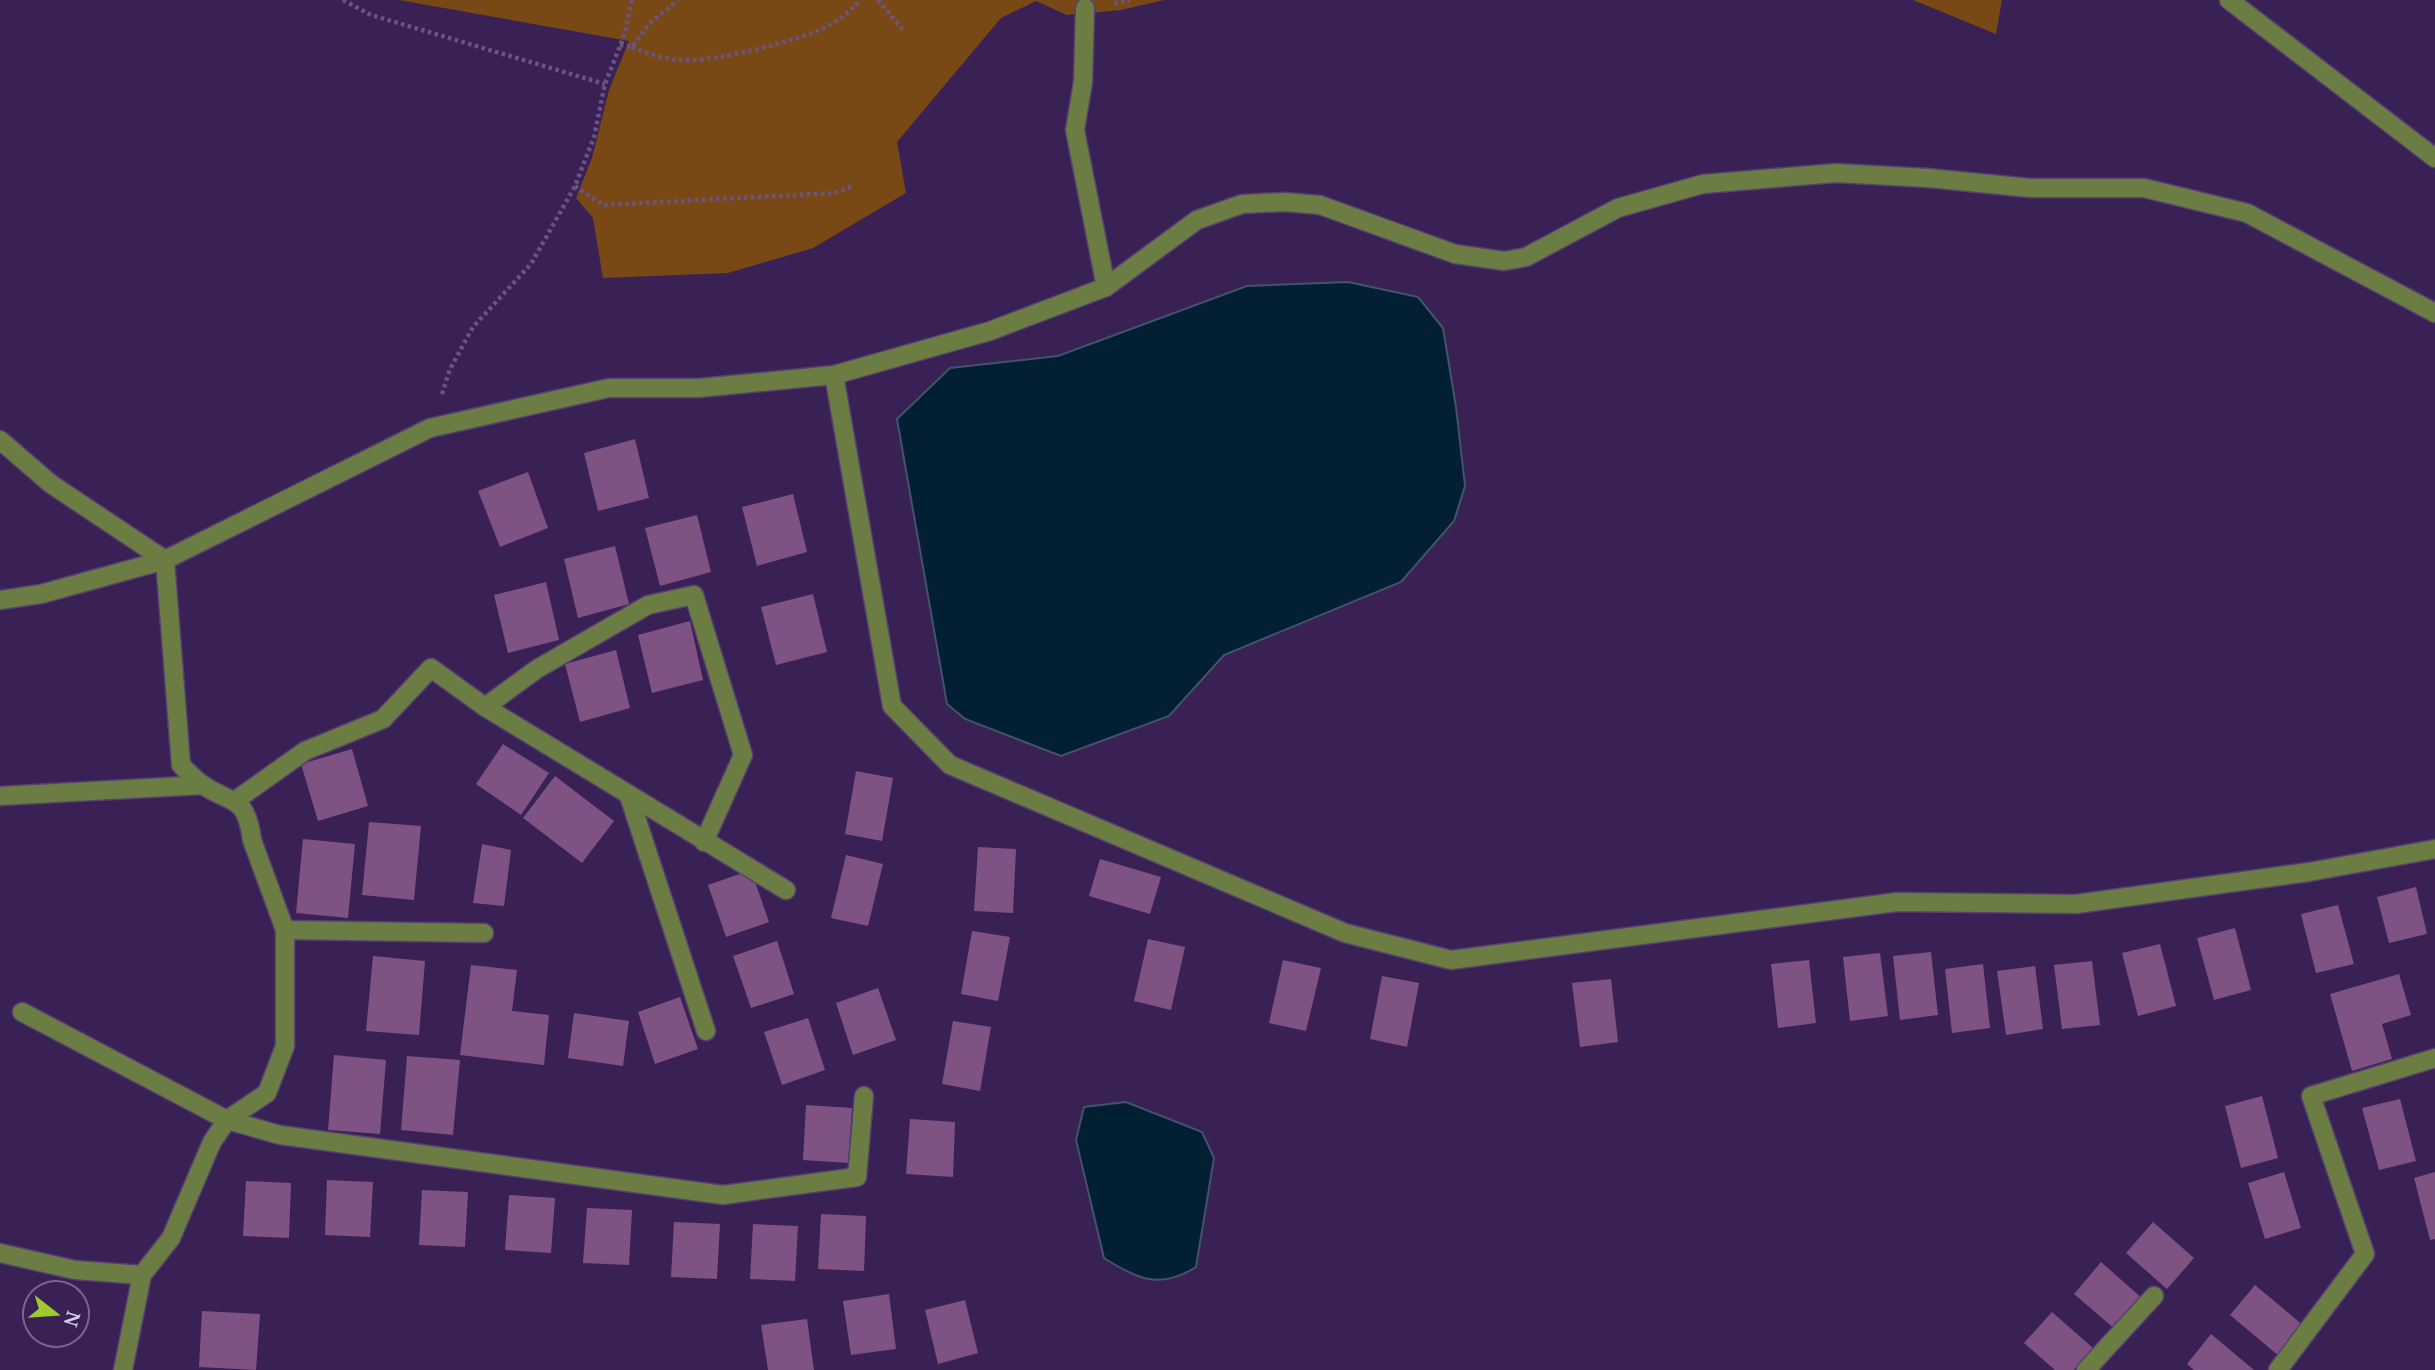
<svg xmlns="http://www.w3.org/2000/svg" width="2435" height="1370" font-family="'Noto Serif',serif">
<rect width="100%" height="100%" fill="#3a2155"/>
<!-- green -->
<g fill="#784914">
<polygon points="399,0 1164,0 1121,10 1067,15 1036,1 1001,18 897,142 906,193 813,248 728,273 603,278 593,218 576,198 592,158 609,90 629,41"/>
<polygon points="1913,0 2002,0 1996,34"/>
</g>
<!-- water -->
<g fill="#021f33" stroke="#42536a" stroke-width="2">
<polygon points="1348,282 1418,297 1443,328 1456,407 1465,486 1454,521 1401,582 1224,655 1169,716 1061,756 965,719 947,704 897,419 950,368 1058,356 1247,286"/>
<path d="M1126,1102L1202,1132L1214,1158L1196,1267C1160,1290 1137,1279 1104,1258L1076,1140L1084,1107Z"/>
</g>
<!-- building -->
<g fill="#7e5283">
<polygon points="635,439 649,498 598,511 584,453"/>
<polygon points="528,472 548,528 500,547 478,491"/>
<polygon points="793,494 807,552 757,566 742,507"/>
<polygon points="697,515 711,572 660,586 645,528"/>
<polygon points="615,546 629,604 578,618 564,559"/>
<polygon points="546,582 559,640 508,653 494,595"/>
<polygon points="813,594 827,652 776,665 761,607"/>
<polygon points="690,621 703,680 652,693 638,635"/>
<polygon points="616,650 630,708 580,722 565,664"/>
<polygon points="503,744 549,773 521,815 476,784"/>
<polygon points="352,749 368,806 318,821 301,764"/>
<polygon points="856,771 893,778 882,841 845,834"/>
<polygon points="555,776 614,821 582,863 523,818"/>
<polygon points="369,822 421,826 414,900 362,895"/>
<polygon points="303,839 355,844 348,918 296,913"/>
<polygon points="482,844 511,850 504,906 473,903"/>
<polygon points="978,847 1016,849 1013,913 974,911"/>
<polygon points="846,855 883,864 868,926 831,918"/>
<polygon points="1100,859 1161,877 1150,914 1089,896"/>
<polygon points="751,870 769,922 726,937 708,885"/>
<polygon points="2416,887 2427,934 2389,943 2377,897"/>
<polygon points="2338,905 2354,964 2316,973 2301,914"/>
<polygon points="2235,928 2251,990 2214,1000 2197,938"/>
<polygon points="972,931 1010,937 998,1001 961,994"/>
<polygon points="1148,939 1185,947 1171,1010 1134,1001"/>
<polygon points="777,941 794,994 751,1008 733,956"/>
<polygon points="2160,944 2176,1006 2138,1016 2122,953"/>
<polygon points="1931,952 1938,1015 1900,1020 1893,956"/>
<polygon points="1880,953 1888,1016 1850,1021 1843,957"/>
<polygon points="373,956 425,961 419,1035 366,1031"/>
<polygon points="1283,960 1321,968 1306,1031 1269,1023"/>
<polygon points="1809,960 1816,1023 1778,1028 1771,964"/>
<polygon points="2092,961 2100,1025 2062,1029 2054,965"/>
<polygon points="1983,964 1990,1028 1952,1033 1945,969"/>
<polygon points="471,965 517,970 512,1011 549,1015 544,1065 460,1055"/>
<polygon points="2035,966 2043,1029 2006,1035 1997,971"/>
<polygon points="2399,974 2411,1015 2382,1024 2392,1059 2352,1071 2330,994"/>
<polygon points="1382,976 1419,983 1407,1047 1370,1039"/>
<polygon points="1611,979 1618,1042 1580,1047 1572,983"/>
<polygon points="878,988 896,1040 853,1055 836,1003"/>
<polygon points="680,997 698,1049 655,1064 638,1012"/>
<polygon points="574,1013 629,1021 623,1066 568,1058"/>
<polygon points="808,1018 825,1070 782,1085 764,1032"/>
<polygon points="953,1021 991,1027 980,1091 942,1084"/>
<polygon points="334,1055 386,1060 380,1134 328,1130"/>
<polygon points="407,1056 460,1060 453,1135 401,1130"/>
<polygon points="2262,1096 2278,1158 2241,1168 2225,1106"/>
<polygon points="2400,1099 2416,1161 2379,1170 2362,1108"/>
<polygon points="806,1105 852,1108 848,1163 803,1160"/>
<polygon points="910,1119 955,1122 953,1177 906,1174"/>
<polygon points="2284,1172 2301,1228 2265,1239 2248,1183"/>
<polygon points="2435,1172 2435,1239 2430,1240 2414,1178"/>
<polygon points="327,1180 373,1182 370,1237 325,1235"/>
<polygon points="246,1181 291,1183 289,1238 243,1236"/>
<polygon points="422,1190 468,1192 465,1247 419,1245"/>
<polygon points="509,1195 555,1198 551,1253 505,1250"/>
<polygon points="587,1208 632,1210 629,1265 583,1263"/>
<polygon points="821,1214 866,1216 864,1271 818,1269"/>
<polygon points="674,1222 720,1224 717,1279 671,1277"/>
<polygon points="2153,1222 2194,1258 2167,1289 2126,1253"/>
<polygon points="753,1224 798,1226 795,1281 750,1279"/>
<polygon points="2101,1262 2143,1299 2116,1330 2074,1294"/>
<polygon points="2255,1285 2304,1326 2279,1356 2230,1315"/>
<polygon points="889,1294 896,1349 851,1355 843,1301"/>
<polygon points="965,1300 978,1353 938,1364 925,1310"/>
<polygon points="202,1311 260,1314 256,1370 199,1367"/>
<polygon points="2052,1312 2093,1348 2074,1370 2055,1370 2024,1343"/>
<polygon points="807,1319 814,1370 768,1370 761,1325"/>
<polygon points="2211,1334 2254,1370 2194,1370 2187,1364"/>
</g>
<g fill="none" stroke-linecap="round" stroke-linejoin="round">
<!-- minor casing -->
<g stroke="#564070" stroke-width="21">
<g id="minor">
<polyline points="2229,0 2435,158"/>
<polyline points="1085,8 1083,82 1075,130 1106,287"/>
<polyline points="834,375 892,706 950,765 1345,933 1451,960 1897,902 2076,904 2309,872 2435,849"/>
<polyline points="0,440 51,484 165,560"/>
<polyline points="0,600 41,594 165,560 430,428 609,388 699,388 834,375 990,331 1106,287 1197,220 1242,204 1285,202 1320,205 1455,254 1504,261 1526,257 1618,208 1703,184 1836,173 1928,178 2030,188 2144,188 2247,213 2435,313"/>
<polyline points="485,707 537,669 648,605 694,595 743,755 704,842"/>
<polyline points="0,796 203,785"/>
<polyline points="629,796 706,1031"/>
<polyline points="236,800 305,751 383,719 431,668 485,707 786,890"/>
<polyline points="285,930 484,933"/>
<polyline points="22,1012 227,1120 280,1135 723,1195 857,1177 864,1096"/>
<polyline points="0,1253 75,1270 142,1275"/>
<path d="M123,1370L142,1275L171,1238L212,1142L227,1120L267,1093L285,1046V930L252,840C246,794 232,805 203,785C195,780 188,772 181,765L165,560"/>
<polyline points="2086,1370 2154,1296"/>
<polyline points="2278,1370 2365,1254 2311,1096 2435,1058"/>
</g>
</g>
<!-- path -->
<g stroke="#6a5482" stroke-width="4.5" stroke-dasharray="3.5 3.5" stroke-linecap="butt">
<polyline points="343,0 371,15 605,84"/>
<polyline points="878,0 903,30"/>
<polyline points="1114,3 1130,0"/>
<polyline points="620,45 632,47 649,24 678,0"/>
<path d="M632,47C649,54 666,60 684,60C715,62 804,40 831,24C843,18 851,10 860,0"/>
<polyline points="575,186 603,205 834,193 853,186"/>
<polyline points="442,394 450,369 473,327 531,264 575,186 594,137 605,84 624,36 632,0"/>
</g>
<!-- minor -->
<use href="#minor" stroke="#6b7d42" stroke-width="18"/>
</g>
<!-- north arrow -->
<g transform="translate(56 1314) rotate(107)"><circle r="33" fill="#3a2155" stroke="#796591" stroke-width="2"/>
<path d="M0-5L12 26L0 18L-12 26Z" fill="#a1c92a"/>
<text y="-10" font-size="19" font-weight="bold" text-anchor="middle" fill="#d8cbeb">N</text>
</g>
</svg>
